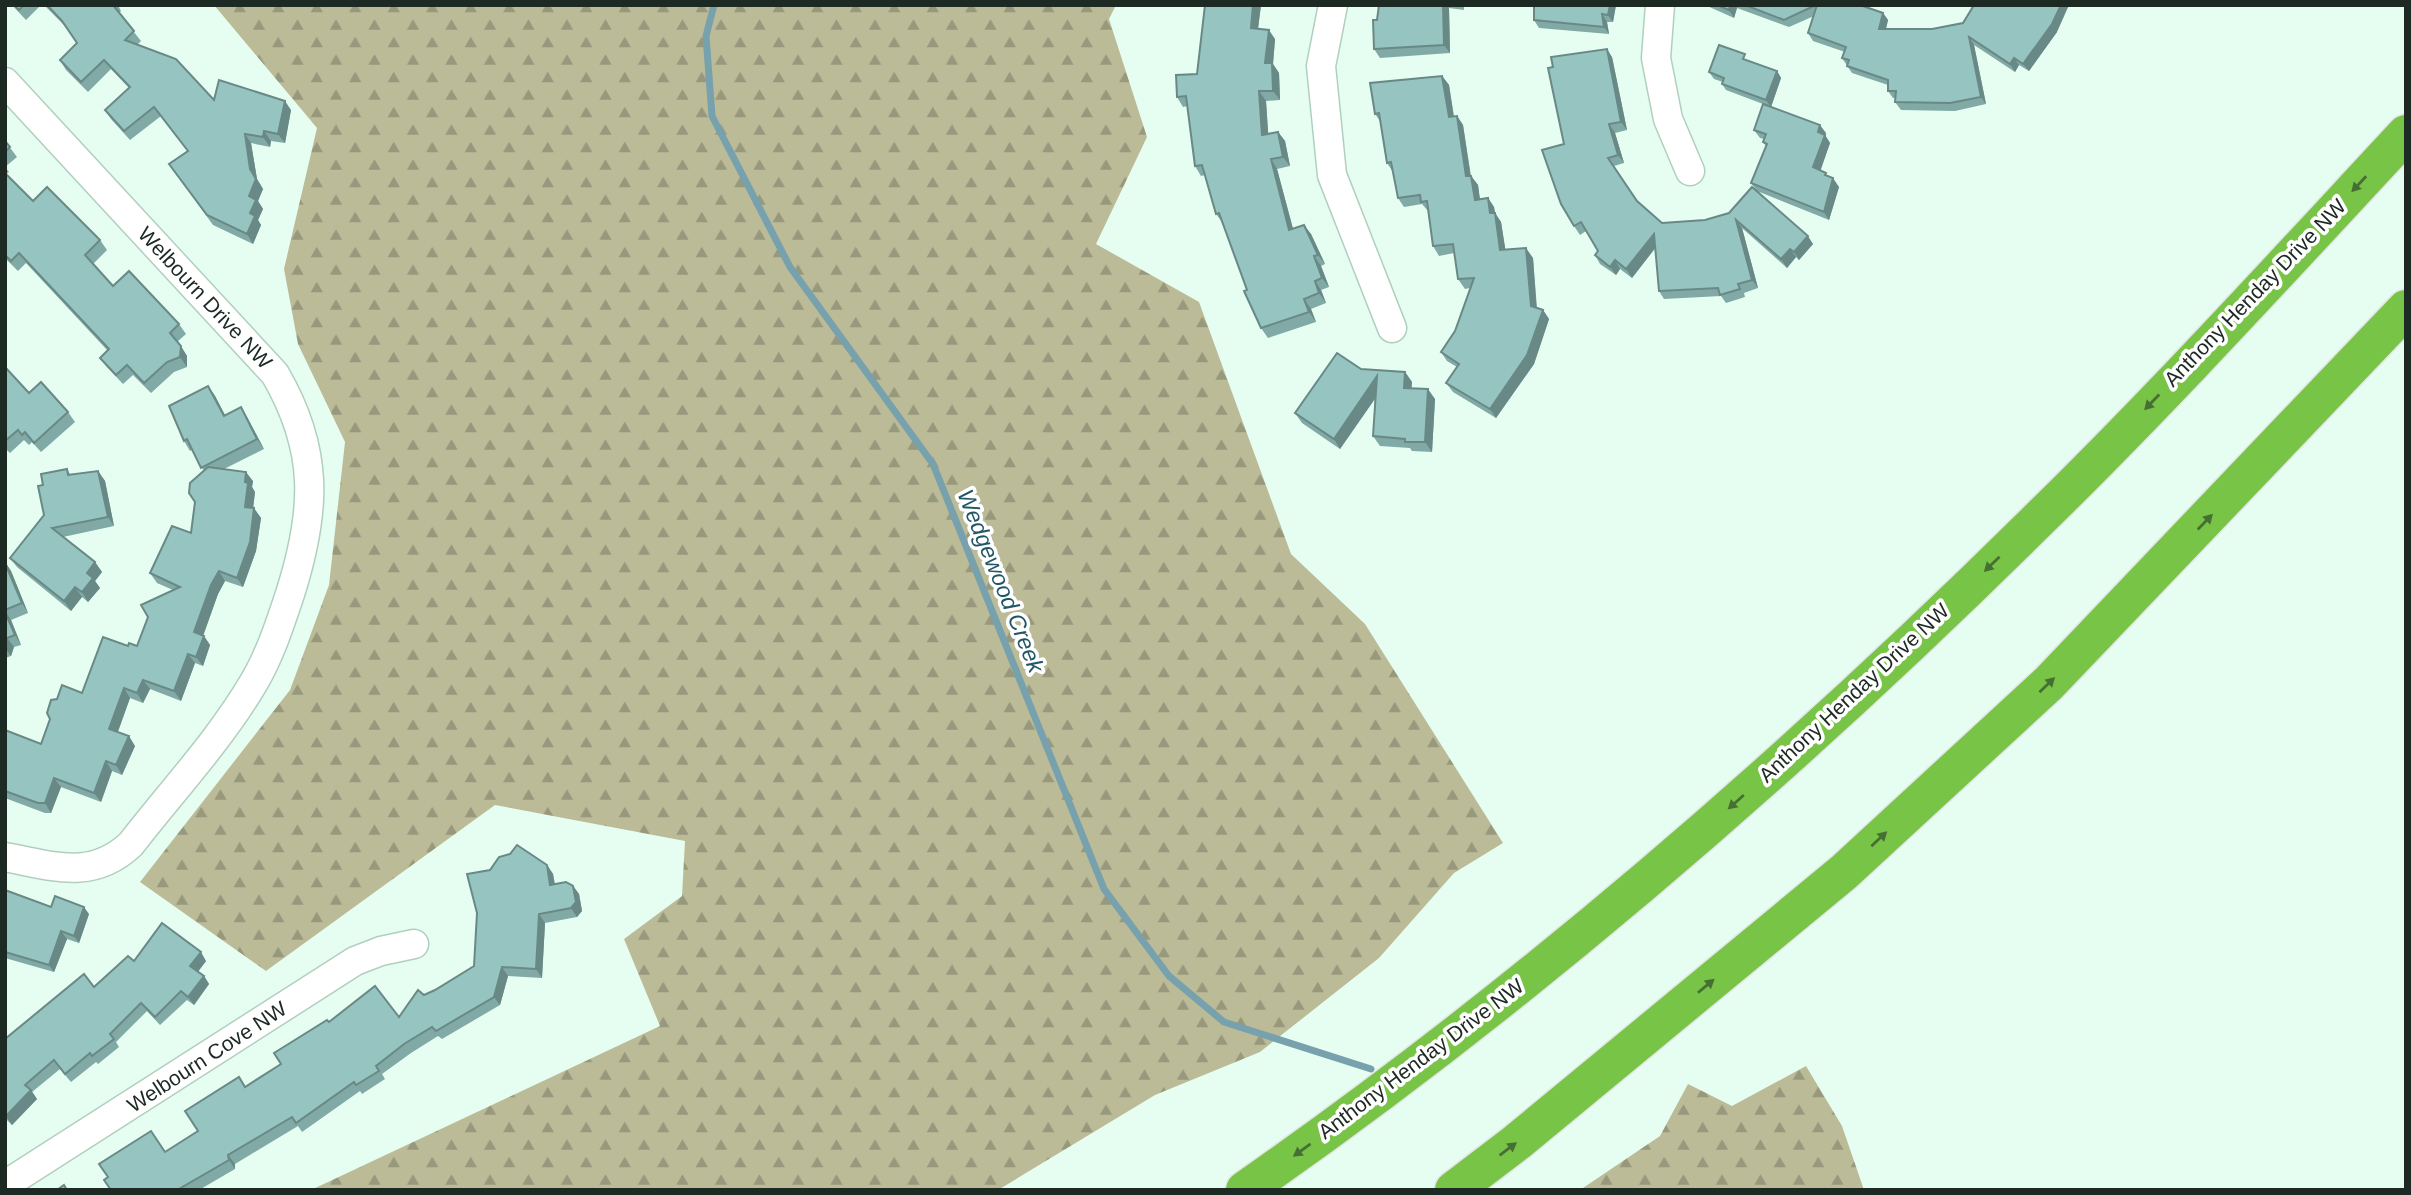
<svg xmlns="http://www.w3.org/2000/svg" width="2411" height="1195" font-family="Helvetica,sans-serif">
<defs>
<pattern id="forest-firs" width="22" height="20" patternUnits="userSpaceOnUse" patternTransform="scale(1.75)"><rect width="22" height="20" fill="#bbbb98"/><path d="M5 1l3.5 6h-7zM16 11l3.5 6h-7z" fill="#97987c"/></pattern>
</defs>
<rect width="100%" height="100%" fill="#e6fef1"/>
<!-- forest -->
<g fill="url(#forest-firs)">
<polygon points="214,5 1116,5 1109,19 1147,137 1096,244 1199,302 1291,554 1365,624 1503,843 1454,873 1379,958 1260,1052 1155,1095 998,1190 311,1190 660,1026 624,939 682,896 685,841 495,805 266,971 140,882 290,690 329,585 345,442 298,344 284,269 317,128"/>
<polygon points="1806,1066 1842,1126 1864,1190 1580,1190 1660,1136 1688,1084 1732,1106"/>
</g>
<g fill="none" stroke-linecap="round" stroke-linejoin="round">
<!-- stream -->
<polyline stroke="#78a1ae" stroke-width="7" points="714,5 706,36 712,116 790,267 933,464 1104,889 1169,976 1224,1022 1371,1069"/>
<!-- minor casing -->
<g stroke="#b1cfbf" stroke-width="31">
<g id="minor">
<polyline points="1333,5 1321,66 1332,175 1392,328"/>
<polyline points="1660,5 1656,58 1668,119 1690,171"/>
<path d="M5,82L275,374C320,451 316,512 290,594C280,624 270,655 254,682C220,740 172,791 131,844C92,881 53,866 5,857"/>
<polyline points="5,1185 355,961 381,951 414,944"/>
</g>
</g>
<!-- highway casing -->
<g stroke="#e4e5e5" stroke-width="41">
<g id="highway">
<path d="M1245,1190C1528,993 1790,765 2035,523C2163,398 2284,265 2406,134"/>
<polyline points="1454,1190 1517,1142 1844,872 2049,683 2406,309"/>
</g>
</g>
<!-- minor -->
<use href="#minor" stroke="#fff" stroke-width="28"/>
<!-- highway -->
<use href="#highway" stroke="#78c447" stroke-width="38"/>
</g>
<!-- wall -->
<g fill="#81a9a5">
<polygon points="12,5 41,5 26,20"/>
<polygon points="44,5 118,5 121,11 119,13 141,41 137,45 214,100 291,110 285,143 271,141 270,147 251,143 257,179 263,189 258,201 263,209 258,220 261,225 253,244 213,225 169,164 188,151 161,116 130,140 111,119 105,110 129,88 111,69 88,92 66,70 60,60 77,43 68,29"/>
<polygon points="1261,5 1258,28 1275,39 1273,64 1279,73 1280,100 1266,101 1268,134 1278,132 1285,141 1290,166 1277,169 1293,229 1311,234 1325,264 1321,266 1329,287 1321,290 1326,303 1311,309 1316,322 1268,338 1261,328 1222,222 1216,214 1205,175 1201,176 1195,166 1187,106 1183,107 1177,97 1197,74"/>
<polygon points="1379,5 1464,5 1464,10 1449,8 1450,53 1380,58 1374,49"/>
<polygon points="1616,5 1613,22 1607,22 1609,34 1539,28 1534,20"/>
<polygon points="1705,5 1863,5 1863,6 1883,13 1888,20 1886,29 2057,32 2029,71 2019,65 2015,72 1974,45 1986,104 1955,111 1901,110 1895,102 1895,98 1893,98 1888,91 1888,85 1852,73 1842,58 1845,52 1813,41 1808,33 1814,16 1789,27 1737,8 1734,18"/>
<polygon points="1612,57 1627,130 1615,133 1624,163 1614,166 1637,202 1662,223 1705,220 1729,213 1813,244 1799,260 1796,257 1787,268 1742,228 1758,288 1744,293 1745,297 1726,303 1721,296 1664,299 1659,291 1655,248 1632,278 1620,269 1616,275 1600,264 1595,255 1598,251 1586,231 1580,235 1574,226 1564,144"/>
<polygon points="1777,71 1781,78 1771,107 1826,133 1825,135 1830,143 1820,170 1839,187 1829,220 1757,191 1751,183 1766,146 1763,142 1764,139 1760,138 1754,130 1763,104 1726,90 1722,84 1723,82 1714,79 1709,72"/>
<polygon points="1442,76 1449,85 1454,116 1457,116 1463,125 1471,176 1478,185 1480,199 1488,198 1494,207 1495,213 1501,222 1505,249 1533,258 1537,308 1543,310 1549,319 1534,364 1496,418 1453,392 1446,383 1457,367 1447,361 1441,352 1455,331 1470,288 1465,289 1458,279 1454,253 1439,256 1433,246 1428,211 1422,204 1404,207 1398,198 1393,172 1387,163 1380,121 1375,114"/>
<polygon points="5,141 17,157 5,167 9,172 6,174 33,201 100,240 107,250 93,264 113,286 179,324 186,334 177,342 187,356 187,367 174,372 151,393 133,375 123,384 107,367 100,358 108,351 26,263 18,271 5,258"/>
<polygon points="5,365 10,373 29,393 68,412 75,422 41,452 32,442 29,445 24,440 10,453 5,448"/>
<polygon points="1361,369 1405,372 1412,382 1411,388 1435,399 1432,452 1412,451 1410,448 1380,446 1373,436 1375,398 1340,449 1302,423 1295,413"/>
<polygon points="208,386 215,396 225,415 241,407 247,417 264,449 224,469 253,481 252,487 255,492 253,508 261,518 256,551 243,587 225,581 218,594 203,635 210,645 203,666 195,663 181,701 150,689 143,703 130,698 118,732 135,746 122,775 112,771 101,802 61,787 51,813 45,813 5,798 5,730 41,744 82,693 128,646 137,646 173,590 157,583 150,573 191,533 204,471 192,450 190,451 184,441"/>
<polygon points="67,469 70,474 98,471 105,481 114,526 63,537 95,562 102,572 95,581 100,588 88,602 82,597 71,611 17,567 10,558 44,515 43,485"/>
<polygon points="5,562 11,571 28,613 11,620 21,645 14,647 11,656 5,658"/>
<polygon points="547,865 553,874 555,884 573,886 579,894 582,911 577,917 545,923 542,978 508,976 500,1005 442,1039 438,1036 411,1053 382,1074 385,1079 362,1094 360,1091 302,1132 298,1126 235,1164 235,1169 199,1190 111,1190 157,1140 165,1152 198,1131 245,1087 281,1064 329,1022 399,1017 424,995 435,990 474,966"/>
<polygon points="5,890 51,907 89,914 79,943 67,939 54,972 5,958"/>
<polygon points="134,961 206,961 198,972 204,976 209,984 194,1005 187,1000 160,1025 147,1011 116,1042 119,1047 98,1064 96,1062 71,1082 60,1069 32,1092 37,1099 12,1125 5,1118 5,1039 94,987"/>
</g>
<!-- shaded-wall -->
<g fill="#698986">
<polygon points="1253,5 1261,5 1257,37 1251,28"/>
<polygon points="1443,5 1446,5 1449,8 1450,53 1444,45"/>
<polygon points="1610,5 1616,5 1613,22 1608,15"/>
<polygon points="1730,5 1735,5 1737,8 1734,18 1729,10"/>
<polygon points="2061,5 2069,5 2057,32 2029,71 2023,64"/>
<polygon points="1883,13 1888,20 1884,36 1879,29"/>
<polygon points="1602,14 1607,22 1609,34 1604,27"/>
<polygon points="1269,30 1275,39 1273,64 1279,73 1280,100 1273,91 1265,63"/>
<polygon points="1969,37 1974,45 1986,104 1981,97"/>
<polygon points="1607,49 1612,57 1627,130 1621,122"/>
<polygon points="2014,58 2019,65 2015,72 2010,64"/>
<polygon points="1777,71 1781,78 1771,107 1766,100"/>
<polygon points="1442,76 1449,85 1455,126 1449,117"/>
<polygon points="1259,91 1266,101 1269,145 1262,135"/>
<polygon points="285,101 291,110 285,143 278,134"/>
<polygon points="1457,116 1463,125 1472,186 1466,176"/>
<polygon points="1609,124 1615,133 1624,163 1618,155"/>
<polygon points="1820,125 1826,133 1825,135 1830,143 1819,175 1813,167 1818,132"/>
<polygon points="264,131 271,141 270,147 263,137"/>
<polygon points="1278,132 1285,141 1290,166 1283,157"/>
<polygon points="245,134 251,143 257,179 263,189 258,201 263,209 258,220 261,225 253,244 247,234 250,213 249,196 250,169"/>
<polygon points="1271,159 1277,169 1296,240 1289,230"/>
<polygon points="1471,176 1478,185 1481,209 1475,200"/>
<polygon points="1833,178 1839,187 1829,220 1824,212"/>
<polygon points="1488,198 1494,207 1495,213 1501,222 1507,259 1500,250 1490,213"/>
<polygon points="1736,220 1742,228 1758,288 1752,280"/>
<polygon points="1304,225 1311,234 1325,264 1318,255"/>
<polygon points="1654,234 1660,242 1632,278 1626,269"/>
<polygon points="1808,236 1813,244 1799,260 1794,252"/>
<polygon points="1526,248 1533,258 1537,315 1531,306"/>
<polygon points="1790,249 1796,257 1787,268 1781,259"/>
<polygon points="1314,256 1321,266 1329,287 1322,278"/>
<polygon points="1615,260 1620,269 1616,275 1610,267"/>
<polygon points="1315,281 1321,290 1326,303 1319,293"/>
<polygon points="1304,299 1311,309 1316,322 1309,312"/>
<polygon points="1543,310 1549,319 1534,364 1496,418 1490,409"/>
<polygon points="181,346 187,356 187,367 180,357"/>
<polygon points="1405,372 1412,382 1411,397 1404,388"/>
<polygon points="1377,376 1384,386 1340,449 1334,439"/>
<polygon points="208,386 215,396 230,425 224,416"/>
<polygon points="1428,389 1435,399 1432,452 1425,442"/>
<polygon points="241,407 247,417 264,449 257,439"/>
<polygon points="98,471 105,481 114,526 108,517"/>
<polygon points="246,472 253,481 252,487 255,492 252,517 245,507 245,482"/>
<polygon points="254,508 261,518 256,551 243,587 237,578"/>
<polygon points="5,562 11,571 28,613 22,603"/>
<polygon points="95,562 102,572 95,581 100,588 88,602 82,592 87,573"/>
<polygon points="219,571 225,581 218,594 201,642 194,632 211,585"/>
<polygon points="75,587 82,597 71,611 64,601"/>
<polygon points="5,611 11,620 21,645 15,635"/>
<polygon points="204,636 210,645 203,666 196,657"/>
<polygon points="7,638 14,647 11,656 5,648 5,643"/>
<polygon points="188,654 195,663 181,701 174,691"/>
<polygon points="143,680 150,689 143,703 137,693"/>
<polygon points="124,688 130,698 115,739 109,729"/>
<polygon points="129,736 135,746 122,775 116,765"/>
<polygon points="106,761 112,771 101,802 94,793"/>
<polygon points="54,778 61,787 51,813 45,803"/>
<polygon points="547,865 553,874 556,894 550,885"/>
<polygon points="573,886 579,894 582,911 577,917 571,908"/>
<polygon points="84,907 89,914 79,943 74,936"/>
<polygon points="539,914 545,923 542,978 536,969"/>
<polygon points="61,931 67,939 54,972 49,965"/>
<polygon points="201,952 206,961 196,974 190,966"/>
<polygon points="502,967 508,976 500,1005 494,997"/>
<polygon points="204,976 209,984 194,1005 188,997"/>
<polygon points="31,1090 37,1099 12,1125 6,1116"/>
<polygon points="228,1155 235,1164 235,1169 229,1160"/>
</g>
<!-- building -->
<g fill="#96c4c0" stroke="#698986" stroke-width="2">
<polygon points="14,5 24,5 19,10"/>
<polygon points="47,5 113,5 134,31 125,40 176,59 214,100 219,80 285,101 278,134 264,131 263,137 245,134 250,169 256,179 249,196 256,200 250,213 255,216 247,234 207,215 169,164 188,151 154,107 124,131 105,110 130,87 104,60 81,82 60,60 77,43 62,21"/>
<polygon points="1205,5 1253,5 1251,28 1269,30 1265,63 1272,63 1273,91 1259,91 1262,135 1278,132 1283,157 1271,159 1289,230 1304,225 1318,255 1314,256 1322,278 1315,281 1319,293 1304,299 1309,312 1261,328 1244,291 1247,290 1219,213 1216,214 1202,165 1195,166 1186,96 1177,97 1176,75 1197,74"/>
<polygon points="1379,5 1443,5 1444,45 1374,49 1373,20 1377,20"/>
<polygon points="1534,5 1610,5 1608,15 1602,14 1604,27 1534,20"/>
<polygon points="1717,5 1730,5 1729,10"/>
<polygon points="1745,5 1816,5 1784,20"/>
<polygon points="1817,5 1860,5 1883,13 1879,29 1932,29 1963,23 1974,5 2061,5 2052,24 2023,64 2014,58 2010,64 1969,37 1981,97 1950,103 1895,102 1896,91 1888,91 1888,80 1847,66 1849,60 1842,58 1846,47 1808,33"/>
<polygon points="1719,45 1745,54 1743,59 1777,71 1766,100 1722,84 1724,78 1709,72"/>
<polygon points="1607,49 1621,122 1609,124 1618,155 1608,158 1637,201 1662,223 1705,220 1729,213 1752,187 1808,236 1794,252 1790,249 1781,259 1736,220 1752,280 1738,284 1740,289 1720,295 1718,288 1659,291 1654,234 1626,269 1615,260 1610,267 1595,255 1598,251 1581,222 1574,226 1561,204 1542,150 1564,144 1548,68 1553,67 1551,57"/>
<polygon points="1442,76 1449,117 1457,116 1466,176 1471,176 1475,200 1488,198 1490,213 1495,213 1500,250 1526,248 1531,306 1543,310 1527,355 1490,409 1446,383 1459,364 1441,352 1455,331 1474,278 1458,279 1453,244 1433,246 1427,201 1421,202 1420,195 1398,198 1391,162 1387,163 1379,113 1375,114 1370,83"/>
<polygon points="1763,104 1820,125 1818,132 1825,135 1813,167 1826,173 1825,175 1833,178 1824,212 1751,183 1767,144 1763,142 1766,134 1754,130"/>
<polygon points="5,141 10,147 5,152"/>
<polygon points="5,173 33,201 47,187 100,240 85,255 113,286 129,271 179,324 170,333 181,346 180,357 167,362 144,383 127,365 116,375 100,358 109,349 19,253 11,261 5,255"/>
<polygon points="1337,353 1361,369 1405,372 1404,388 1428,389 1425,442 1405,442 1405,439 1373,436 1377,376 1334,439 1295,413"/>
<polygon points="5,367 29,393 41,382 68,412 34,443 25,432 22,435 18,430 5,441"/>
<polygon points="208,386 224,416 241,407 257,439 201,468 187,439 184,441 169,406"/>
<polygon points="208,467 246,472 245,482 248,483 245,507 254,508 250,542 237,578 219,571 211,585 194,632 204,636 196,657 188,654 174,691 143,680 137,693 124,688 109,729 129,736 116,765 106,761 94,793 54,778 45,803 38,803 5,791 5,730 41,744 50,719 47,713 51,700 57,699 62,685 82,693 103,637 128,646 129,643 137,646 148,617 141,605 180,587 150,573 172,526 191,533 195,502 189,493 190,483"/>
<polygon points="67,469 68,475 98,471 108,517 52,528 95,562 87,573 93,578 82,592 75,587 64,601 10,558 44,515 38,486 43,485 41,474"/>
<polygon points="5,563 22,603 5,610"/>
<polygon points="5,612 15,635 7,638 5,643"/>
<polygon points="517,845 547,865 550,885 566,882 573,886 576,902 571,908 539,914 536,969 502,967 494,997 436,1031 432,1027 404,1044 376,1066 379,1071 356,1085 354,1082 296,1123 292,1117 228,1155 229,1160 177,1190 111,1190 104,1180 108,1177 99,1164 151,1131 165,1152 198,1131 185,1111 239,1077 245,1087 281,1064 274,1053 327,1020 329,1022 375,986 399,1017 418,990 424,995 435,990 474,966 477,913 467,874 490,870 499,857 510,854"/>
<polygon points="5,890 51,907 55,896 84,907 74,936 61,931 49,965 5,952"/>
<polygon points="162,923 201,952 190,966 204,976 188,997 181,991 155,1017 141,1003 110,1034 114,1039 92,1056 90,1053 65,1074 54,1060 25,1085 31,1090 6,1116 5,1115 5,1039 84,974 94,987 128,956 134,961"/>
<polygon points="64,1185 67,1190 57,1190"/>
</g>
<!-- one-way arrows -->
<defs><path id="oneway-solid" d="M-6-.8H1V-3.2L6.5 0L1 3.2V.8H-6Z" transform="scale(1.75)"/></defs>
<g fill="#466f33">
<use href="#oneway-solid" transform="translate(2359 184) rotate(133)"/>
<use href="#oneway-solid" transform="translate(2152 402) rotate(134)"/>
<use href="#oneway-solid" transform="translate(2205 522) rotate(-46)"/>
<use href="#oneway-solid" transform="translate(1992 564) rotate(136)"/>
<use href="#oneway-solid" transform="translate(2047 685) rotate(-44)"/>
<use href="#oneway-solid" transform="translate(1736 802) rotate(138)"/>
<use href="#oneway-solid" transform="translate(1879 839) rotate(-43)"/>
<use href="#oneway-solid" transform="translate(1706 986) rotate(-40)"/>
<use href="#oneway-solid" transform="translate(1508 1149) rotate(-37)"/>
<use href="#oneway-solid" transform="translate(1302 1150) rotate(144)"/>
</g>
<g text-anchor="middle" stroke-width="7" stroke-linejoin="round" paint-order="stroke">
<!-- street labels -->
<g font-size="21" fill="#1d2923" stroke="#fff">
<text transform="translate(2255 293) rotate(-46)" y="7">Anthony Henday Drive NW</text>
<text transform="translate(205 298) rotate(47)" y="7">Welbourn Drive NW</text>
<text transform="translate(1854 693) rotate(-43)" y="7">Anthony Henday Drive NW</text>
<text transform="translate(207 1057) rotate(-33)" y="7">Welbourn Cove NW</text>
<text transform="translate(1421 1059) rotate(-37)" y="7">Anthony Henday Drive NW</text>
</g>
<!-- water labels -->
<g font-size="23" font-style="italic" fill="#1f5766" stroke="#fff">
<text transform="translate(1001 581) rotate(68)" y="8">Wedgewood Creek</text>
</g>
</g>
<!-- border -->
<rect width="2411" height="1195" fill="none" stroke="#1d2923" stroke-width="14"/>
</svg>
